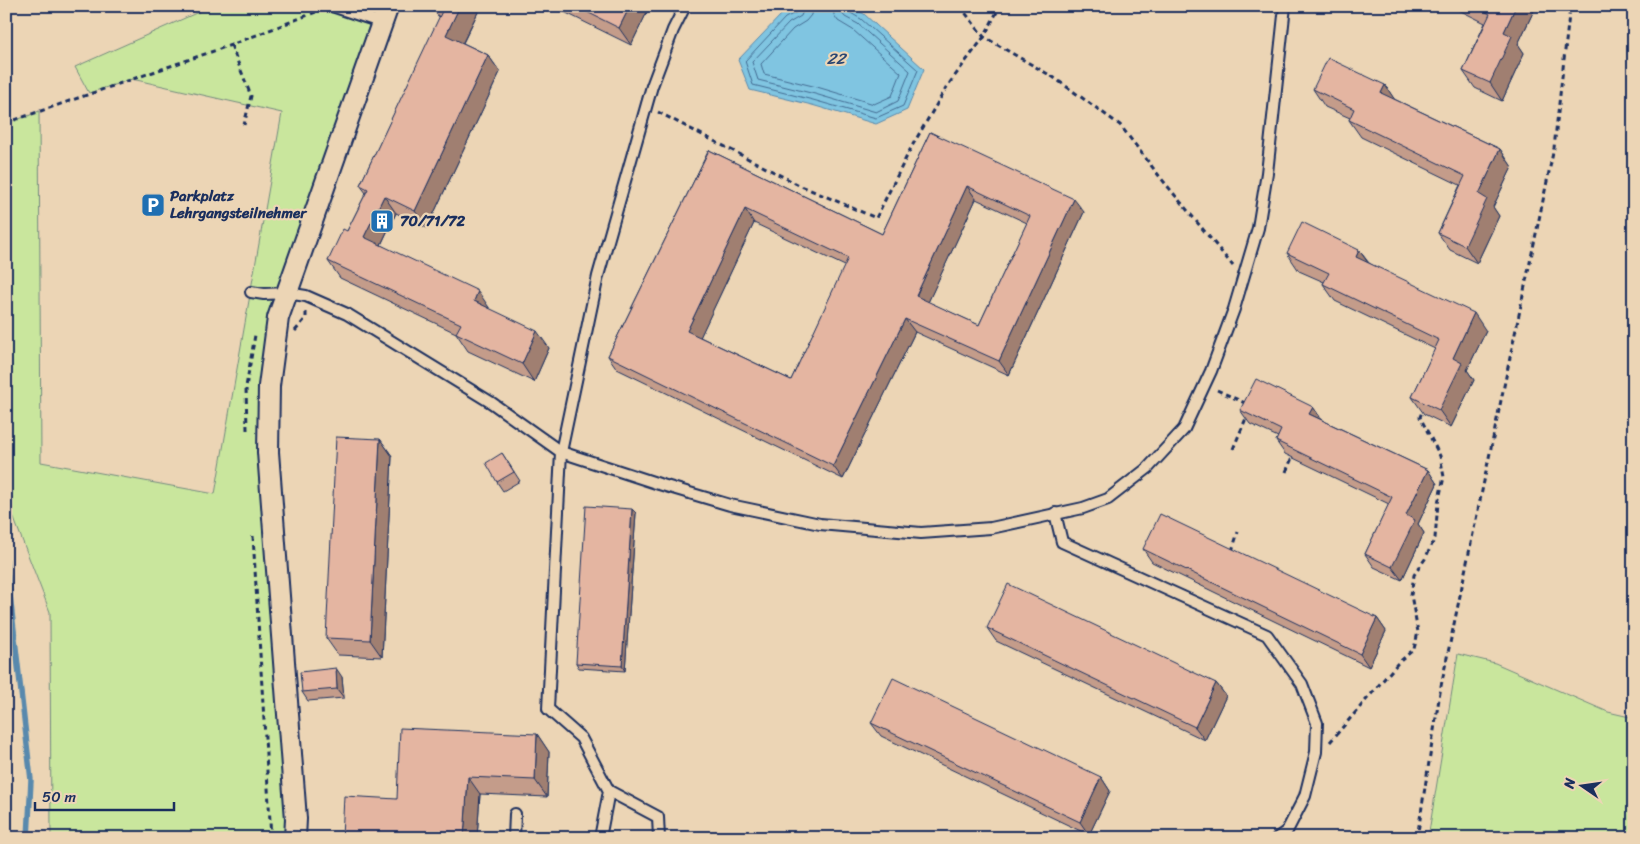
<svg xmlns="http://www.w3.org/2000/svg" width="1640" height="844" font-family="Sriracha,sans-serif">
<rect width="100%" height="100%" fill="#ecd5b5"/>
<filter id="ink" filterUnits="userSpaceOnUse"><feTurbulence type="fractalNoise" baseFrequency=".02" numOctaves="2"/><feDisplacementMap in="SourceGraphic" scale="10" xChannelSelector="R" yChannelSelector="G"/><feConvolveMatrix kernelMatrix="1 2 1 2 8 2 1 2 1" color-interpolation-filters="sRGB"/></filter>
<g filter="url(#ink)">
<!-- green -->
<g fill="#c9e69d" stroke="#728a7e">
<polygon points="212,6 332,6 383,23 287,293 269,386 295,838 51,838 50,612 6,498 6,123 28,116 39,111 41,462 215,494 282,113 132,79 89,93 75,67"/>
<polygon points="1458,654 1495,663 1608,712 1634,718 1634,838 1428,838"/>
</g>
<!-- water -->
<polygon fill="#80c5e1" stroke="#5889ad" points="798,6 848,6 864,14 924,69 907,110 876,124 812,105 750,90 738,60 782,14"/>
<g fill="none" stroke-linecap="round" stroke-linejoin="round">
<!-- shore -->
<g stroke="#436b92" stroke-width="1">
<polyline points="798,6 797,12 785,18 745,61 753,85 813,100 876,118 903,106 918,70 861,19 849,12 847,6"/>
<polyline points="805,6 801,16 789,23 752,62 758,80 815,94 876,112 898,101 910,71 858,24 845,17 841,12 840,6"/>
<polyline points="812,6 811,15 806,21 793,29 761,64 764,74 817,87 874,104 892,96 901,73 853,30 838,21 834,15 833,6"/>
</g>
<!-- stream -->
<polyline stroke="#5889ad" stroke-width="5.5" points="6,560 31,780 28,838"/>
<!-- service casing -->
<g stroke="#1b2f5e" stroke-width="14">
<g id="service">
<polyline points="332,6 383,23"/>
<polyline points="251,292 264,294 287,293 306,296 347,314 492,403 561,452 659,484 730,505 820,524 921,533 991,528 1083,508 1108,499 1148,468 1184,429 1211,371 1234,309 1258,228 1267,173 1285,6"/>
<polyline points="1055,513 1062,542 1267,635 1302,684 1317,723 1316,752 1305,796 1287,831 1277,838"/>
<polyline points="609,791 658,817 659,838"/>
<polyline points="514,838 515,814"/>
<polyline points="600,838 609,791 581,738 548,709 561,452 598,276 652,86 673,30 685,6"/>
</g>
</g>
<!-- minor casing -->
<g stroke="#1b2f5e" stroke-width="24">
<polyline id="minor" points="295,838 296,819 268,452 269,386 278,318 388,6"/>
</g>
<!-- path -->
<g stroke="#1b2f5e" stroke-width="3" stroke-dasharray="5 4" stroke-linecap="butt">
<polyline points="960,6 984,37 1053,77 1120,125 1160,177 1233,266"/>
<polyline points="231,45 251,96 244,125"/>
<polyline points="658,112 799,185 876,218 912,146 948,85 984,37 1000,6"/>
<polyline points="6,123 231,45 321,10"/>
<polyline points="295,331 306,318 306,312"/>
<polyline points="1217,390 1247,404"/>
<polyline points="247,430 246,387 255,335"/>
<polyline points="1233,449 1247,416"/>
<polyline points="1286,472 1292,458"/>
<polyline points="253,536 271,838"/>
<polyline points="1232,551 1238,532"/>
<polyline points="1631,724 1634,724"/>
<polyline points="1330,742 1397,664 1414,649 1418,632 1411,595 1414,575 1425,559 1435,538 1438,503 1444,477 1440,456 1420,417 1423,409"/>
<polyline points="1417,838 1441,686 1554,148 1570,6"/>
</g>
<!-- service -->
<use href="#service" stroke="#ecd5b5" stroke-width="10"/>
<!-- minor -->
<use href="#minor" stroke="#ecd5b5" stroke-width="20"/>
</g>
<!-- wall -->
<g fill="#c49c8a" stroke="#1b2f5e" fill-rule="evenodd">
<polygon points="431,6 481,6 463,43 488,55 500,72 427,228 396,213 381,245 490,309 549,348 534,382 468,351 456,333 340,278 328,261 347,231 366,193 360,185 440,17 438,16"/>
<polygon points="552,6 650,6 631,45"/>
<polygon points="1451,6 1536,6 1518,44 1524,53 1502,101 1475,88 1463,71 1485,23"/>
<polygon points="1385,85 1394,99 1500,149 1512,167 1493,207 1499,216 1477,263 1450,250 1438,233 1460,185 1361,137 1349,120 1350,118 1325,107 1313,89"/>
<path d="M930,132L1084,212L1009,375L915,332L843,479L617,369L608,356L709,150L882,234ZM976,199L1027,223L979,325L928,302ZM754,223L845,266L791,380L700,337Z"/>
<polygon points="1359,250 1369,263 1486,331 1467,370 1474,380 1451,427 1424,414 1412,397 1435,349 1335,301 1323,284 1324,282 1299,271 1287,253"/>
<polygon points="1313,407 1322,420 1428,470 1437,484 1418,524 1424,533 1402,580 1374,567 1365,554 1389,504 1285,454 1276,441 1278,437 1250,424 1240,410"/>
<polygon points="380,439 392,456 382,657 338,655 326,638"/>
<polygon points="502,453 520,481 503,491 497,482"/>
<polygon points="636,513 625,671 579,668 576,663"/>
<polygon points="1143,549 1377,618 1386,631 1369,667 1152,562"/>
<polygon points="987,628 1216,683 1226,696 1205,740 996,641"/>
<polygon points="342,677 344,698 308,701 302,692"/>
<polygon points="871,723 1101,777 1110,791 1089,835 881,736"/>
<polygon points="537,734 549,752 547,797 480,794 477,838 342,838 397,799"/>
</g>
<!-- shaded-wall -->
<g fill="#a07f71" stroke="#1b2f5e">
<polygon points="460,6 481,6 458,52 446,35"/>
<polygon points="630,6 650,6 631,45 619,28"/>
<polygon points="1516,6 1536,6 1518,44 1524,53 1502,101 1490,83 1504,32"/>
<polygon points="488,55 500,72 427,228 415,211"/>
<polygon points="1385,85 1397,103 1381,93"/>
<polygon points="1500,149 1512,167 1493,207 1499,216 1477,263 1465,246 1479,194"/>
<polygon points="967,186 976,199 925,309 916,296"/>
<polygon points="384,196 396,213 376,255 364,237"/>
<polygon points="1074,199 1084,212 1009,375 999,361"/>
<polygon points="745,209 754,223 697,344 687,331"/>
<polygon points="1359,250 1371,267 1356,257"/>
<polygon points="478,291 490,309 474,301"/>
<polygon points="1474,313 1486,331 1467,370 1474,380 1451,427 1439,410 1453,358"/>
<polygon points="905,319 915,332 843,479 833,466"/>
<polygon points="537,331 549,348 534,382 522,364"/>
<polygon points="1313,407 1322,420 1309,414"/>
<polygon points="380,439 392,456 382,657 370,640"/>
<polygon points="1428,470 1437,484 1418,524 1424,533 1402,580 1392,567 1406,515"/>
<polygon points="632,509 636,513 625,671 622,666"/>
<polygon points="1377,618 1386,631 1369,667 1360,654"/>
<polygon points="336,668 342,677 344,698 337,689"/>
<polygon points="1216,683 1226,696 1205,740 1195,727"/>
<polygon points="537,734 549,752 547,797 535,780"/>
<polygon points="468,777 480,794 477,838 464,838"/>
<polygon points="1101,777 1110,791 1089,835 1080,822"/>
</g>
<!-- building -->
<g fill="#e4b5a1" stroke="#1b2f5e" fill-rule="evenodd">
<polygon points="442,6 460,6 446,35 488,55 415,211 384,196 364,237 478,291 474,301 537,331 522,364 456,333 461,324 328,261 343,229 347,231 368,189 360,185 444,7"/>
<polygon points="575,6 630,6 619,28"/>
<polygon points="1475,6 1516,6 1504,32 1512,36 1490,83 1463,71 1490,14"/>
<polygon points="1328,58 1385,85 1381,93 1500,149 1479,194 1487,199 1465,246 1438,233 1465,176 1349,120 1354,109 1313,89"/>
<path d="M930,132L1074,199L999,361L905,319L833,466L608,356L709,150L882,234ZM967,186L1030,216L979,325L916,296ZM745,209L848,258L791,380L687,331Z"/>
<polygon points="1302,222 1359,250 1356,257 1474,313 1453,358 1462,363 1439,410 1412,397 1439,340 1323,284 1329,273 1287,253"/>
<polygon points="1256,379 1313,407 1309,414 1428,470 1406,515 1415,520 1392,567 1365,554 1392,497 1276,441 1281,430 1240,410"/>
<polygon points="336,437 380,439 370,640 326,638"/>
<polygon points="502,453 514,472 497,482 486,463"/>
<polygon points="586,506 632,509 622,666 576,663"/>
<polygon points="1160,514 1377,618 1360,654 1143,549"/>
<polygon points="1008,584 1216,683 1195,727 987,628"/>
<polygon points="336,668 337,689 302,692 300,672"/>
<polygon points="893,678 1101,777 1080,822 871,723"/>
<polygon points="400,728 537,734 535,780 468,777 464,838 342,838 344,796 397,799"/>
</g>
</g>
<!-- icons -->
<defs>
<g id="parking-square" transform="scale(1.25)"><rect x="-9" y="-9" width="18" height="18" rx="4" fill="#1f6fb2" stroke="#ecd5b5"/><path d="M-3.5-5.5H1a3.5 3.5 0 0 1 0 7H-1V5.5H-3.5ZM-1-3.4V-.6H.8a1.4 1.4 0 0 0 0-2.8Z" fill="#fff"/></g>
<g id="building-square" transform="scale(1.25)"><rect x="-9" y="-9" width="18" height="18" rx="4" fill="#1f6fb2" stroke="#ecd5b5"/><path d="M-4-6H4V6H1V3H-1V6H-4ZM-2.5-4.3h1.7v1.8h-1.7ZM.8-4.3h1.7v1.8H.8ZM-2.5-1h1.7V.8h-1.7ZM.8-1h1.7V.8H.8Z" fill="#fff"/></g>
</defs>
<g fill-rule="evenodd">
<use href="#parking-square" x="153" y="205"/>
<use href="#building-square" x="382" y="221"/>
</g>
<g text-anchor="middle" stroke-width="4.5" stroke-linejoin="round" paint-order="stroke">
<!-- poi labels -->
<g font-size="15" font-weight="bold" fill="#1b2f5e" stroke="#ecd5b5" text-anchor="start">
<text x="170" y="201">Parkplatz<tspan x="170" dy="17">Lehrgangsteilnehmer</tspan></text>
<text x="400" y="226">70/71/72</text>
</g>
<!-- water labels -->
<g font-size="16" font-style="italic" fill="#2a4672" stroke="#ecd5b5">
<text x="836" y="64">22</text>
</g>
</g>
<!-- margin -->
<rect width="1640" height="844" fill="none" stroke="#ecd5b5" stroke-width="25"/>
<rect x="12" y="12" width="1615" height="819" fill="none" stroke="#1b2f5e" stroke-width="2" filter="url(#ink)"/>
<!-- north arrow -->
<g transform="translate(1582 786) rotate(283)" stroke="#ecd5b5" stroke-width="4" paint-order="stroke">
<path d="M0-4L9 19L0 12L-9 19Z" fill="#1b2f5e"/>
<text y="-8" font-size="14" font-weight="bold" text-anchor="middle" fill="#1b2f5e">N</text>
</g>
<!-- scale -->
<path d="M35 802v8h139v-8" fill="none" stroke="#1b2f5e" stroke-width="2.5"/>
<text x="42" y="802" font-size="15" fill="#1b2f5e" stroke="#ecd5b5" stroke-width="4" paint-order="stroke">50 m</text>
</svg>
